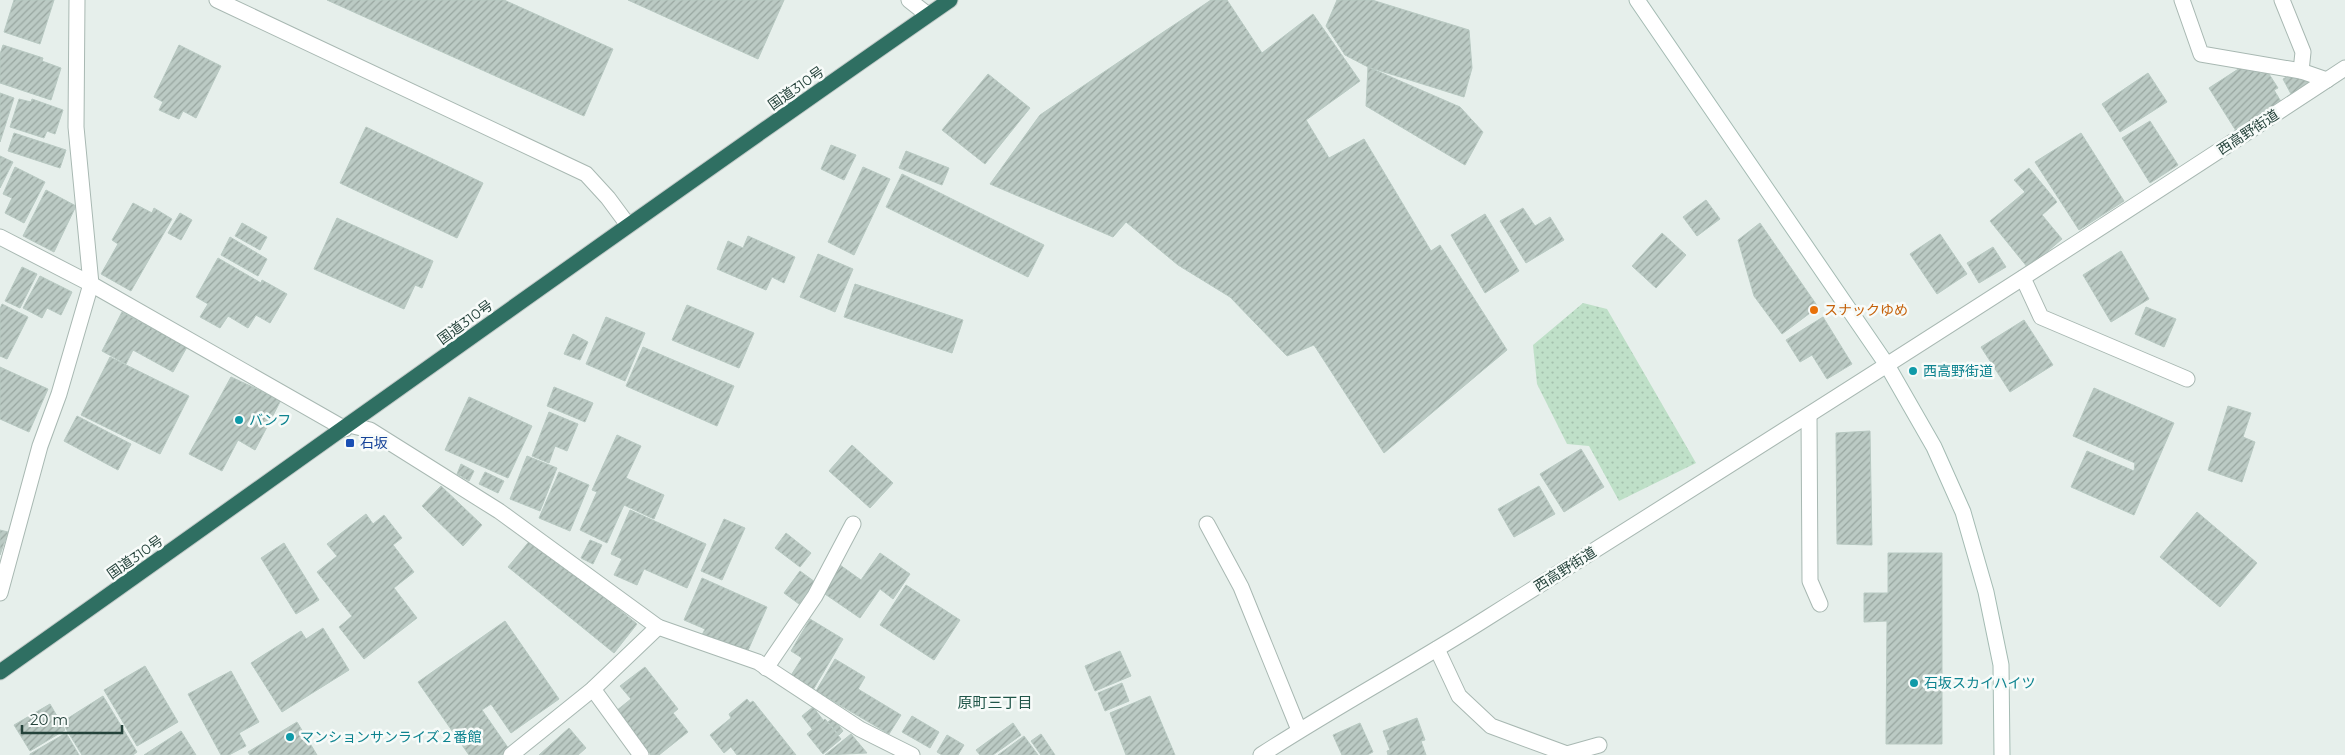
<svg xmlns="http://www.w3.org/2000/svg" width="2345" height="755" font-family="Montserrat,'Noto Sans JP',sans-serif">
<defs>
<pattern id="grass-dots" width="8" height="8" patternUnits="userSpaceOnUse" patternTransform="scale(1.25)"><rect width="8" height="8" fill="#bfe0c8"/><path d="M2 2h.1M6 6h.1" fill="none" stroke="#a4c1ad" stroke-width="1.8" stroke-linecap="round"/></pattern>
<pattern id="building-hatch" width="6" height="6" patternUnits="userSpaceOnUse" patternTransform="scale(1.25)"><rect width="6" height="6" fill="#bbcac4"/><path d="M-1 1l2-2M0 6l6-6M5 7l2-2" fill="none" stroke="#98a6a0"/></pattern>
</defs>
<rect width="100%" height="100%" fill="#e6efeb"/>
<!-- grass -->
<polygon fill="url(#grass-dots)" points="1583,303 1607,309 1696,463 1619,501 1589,446 1567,444 1537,384 1533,345"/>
<!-- building -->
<g fill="url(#building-hatch)" stroke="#b8c9c2">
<polygon points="14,0 54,0 40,44 4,32"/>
<polygon points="327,0 504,0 613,49 584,116"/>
<polygon points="628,0 784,0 758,59"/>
<polygon points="1211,0 1227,0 1262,53 1313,14 1360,81 1306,120 1329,158 1364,139 1431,251 1440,245 1507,350 1384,453 1314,345 1287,356 1230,297 1178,265 1126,222 1113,237 990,184 1040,115"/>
<polygon points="1337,0 1372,0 1469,30 1472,68 1464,97 1368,67 1345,55 1326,26"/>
<polygon points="3,45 43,58 42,61 61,68 51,100 0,83 0,54"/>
<polygon points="179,45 221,66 196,118 183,111 179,119 159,110 163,102 154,97"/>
<polygon points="2243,66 2249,71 2257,67 2261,74 2267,71 2278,88 2274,90 2283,105 2238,134 2209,88"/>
<polygon points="1368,67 1460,107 1483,132 1465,165 1366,106"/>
<polygon points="2148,73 2167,102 2120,132 2102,104"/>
<polygon points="2293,73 2298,78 2305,74 2311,84 2291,94 2283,79"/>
<polygon points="988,74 1030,108 985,164 942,130"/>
<polygon points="0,93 14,98 0,142"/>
<polygon points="19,99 31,102 32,99 63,110 55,134 47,131 44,138 10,127"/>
<polygon points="2150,121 2178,165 2150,183 2122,138"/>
<polygon points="366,127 483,183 457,238 340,183"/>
<polygon points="14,133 66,150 60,168 8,151"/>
<polygon points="2081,133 2124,201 2079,230 2035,162"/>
<polygon points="831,145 856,155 844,180 821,169"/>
<polygon points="906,151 949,168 942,185 899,168"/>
<polygon points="0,156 13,162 0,188"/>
<polygon points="15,167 45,182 24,223 5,213 12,198 3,194"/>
<polygon points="863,167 890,179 854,255 828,242"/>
<polygon points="2029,168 2057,202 2042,215 2062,239 2028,268 1990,221 2025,192 2014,180"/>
<polygon points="902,174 1044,245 1028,277 886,207"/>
<polygon points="46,190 76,206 54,252 23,236"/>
<polygon points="1706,200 1720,219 1697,236 1683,217"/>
<polygon points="133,203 152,213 154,208 172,219 131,291 101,274 118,244 112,240"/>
<polygon points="1523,208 1535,226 1550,217 1564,240 1526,263 1500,221"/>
<polygon points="180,213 192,220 181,240 168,233"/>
<polygon points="1485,214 1519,271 1485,293 1451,235"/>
<polygon points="337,218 433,261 422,288 415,285 404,309 314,269"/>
<polygon points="242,223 267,237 260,250 235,236"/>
<polygon points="1760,223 1818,307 1782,334 1754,296 1738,240"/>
<polygon points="1662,233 1686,255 1656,288 1632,266"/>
<polygon points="1940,234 1967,274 1937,294 1910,254"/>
<polygon points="748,236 795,257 784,283 772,277 766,290 717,269 728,241 743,248"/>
<polygon points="230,237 267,259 258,276 221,255"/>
<polygon points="1993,247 2006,267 1979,283 1967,263"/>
<polygon points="2121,251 2149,299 2111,322 2083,275"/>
<polygon points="818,254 853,269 835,312 800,297"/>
<polygon points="218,258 261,283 262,280 287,294 270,323 256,315 248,328 228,316 220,328 200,317 208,304 196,297"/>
<polygon points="22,267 37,274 20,308 5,301"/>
<polygon points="40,276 72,292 61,315 47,308 42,318 23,308"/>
<polygon points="855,284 963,320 952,353 844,317"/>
<polygon points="2,304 28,317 7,359 0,356 0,309"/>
<polygon points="687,305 754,333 739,368 672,340"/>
<polygon points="2146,307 2176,319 2164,347 2135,334"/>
<polygon points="122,312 187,347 173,372 133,350 126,364 102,351"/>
<polygon points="606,317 645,333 625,381 586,364"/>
<polygon points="1823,317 1852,364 1827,379 1812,355 1800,362 1786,340"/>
<polygon points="2024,320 2053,365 2010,392 1981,347"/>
<polygon points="573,334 588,342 580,360 564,354"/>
<polygon points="643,347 734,386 717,426 626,386"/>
<polygon points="110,357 189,396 160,454 81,415"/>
<polygon points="0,367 48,389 29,432 0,419"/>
<polygon points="231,377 281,400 255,450 238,440 222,471 189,454"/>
<polygon points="554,387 593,403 585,422 547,406"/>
<polygon points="2094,388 2174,423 2134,515 2071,487 2087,451 2134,471 2135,463 2073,436"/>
<polygon points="469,397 532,426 508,478 445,450"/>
<polygon points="2228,406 2251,413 2243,437 2255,442 2242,482 2208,470"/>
<polygon points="549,412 578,424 567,451 555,446 549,463 532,456"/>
<polygon points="77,416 131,444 118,470 64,441"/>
<polygon points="1870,431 1872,545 1837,544 1836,433"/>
<polygon points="617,435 641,446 626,478 664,495 654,519 624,505 607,543 580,530 597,492 592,490"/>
<polygon points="852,445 893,483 870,508 829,471"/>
<polygon points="1581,449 1604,487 1564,512 1540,474"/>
<polygon points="527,456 557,468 540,511 510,499"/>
<polygon points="461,464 474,471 469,481 457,474"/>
<polygon points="485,472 504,481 498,493 479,484"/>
<polygon points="559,472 589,485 570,531 539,518"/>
<polygon points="441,486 482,525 463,546 422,506"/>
<polygon points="1539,486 1555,514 1514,537 1498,509"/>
<polygon points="630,510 706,544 687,588 644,569 637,585 614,575 622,559 611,554"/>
<polygon points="2197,512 2257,563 2220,607 2160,557"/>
<polygon points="366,514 373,524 384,515 402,538 393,545 414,572 394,588 417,618 364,659 339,627 352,616 317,572 337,556 327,544"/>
<polygon points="724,519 745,528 722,580 701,571"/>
<polygon points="0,530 8,532 0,555"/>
<polygon points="786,533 811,553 800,567 775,548"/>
<polygon points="532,538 637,624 614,653 508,567"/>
<polygon points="590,540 602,545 593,564 581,558"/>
<polygon points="284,543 319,600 296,614 261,558"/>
<polygon points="880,553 910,574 893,599 880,589 860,618 822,592 840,565 861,580"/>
<polygon points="1888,553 1942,553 1942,744 1886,744 1887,621 1864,622 1864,593 1888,593"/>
<polygon points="800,571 815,582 799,604 784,593"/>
<polygon points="702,578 767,607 746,655 702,635 705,629 684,620"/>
<polygon points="906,585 960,620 934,660 880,625"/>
<polygon points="810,619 843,639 813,690 790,677 802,658 791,651"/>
<polygon points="505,621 559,699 511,733 491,704 482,710 511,752 506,755 469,755 418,682"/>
<polygon points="323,628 349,670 282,712 251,663 301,631 306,639"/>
<polygon points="1120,651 1131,676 1095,691 1085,666"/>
<polygon points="835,659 865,677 858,689 901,715 889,734 816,691"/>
<polygon points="145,666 178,722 137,746 104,690"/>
<polygon points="645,667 678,709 673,713 688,732 659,755 651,755 616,711 631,699 620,686"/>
<polygon points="231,671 259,722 239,733 246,746 229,755 221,755 188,694"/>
<polygon points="1122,683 1129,701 1105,711 1098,693"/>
<polygon points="103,696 137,752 133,755 82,755 62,722"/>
<polygon points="1150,696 1175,755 1126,755 1110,713"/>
<polygon points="747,699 750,703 753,701 796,755 737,755 731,747 724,753 710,735 731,718 729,714"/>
<polygon points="50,704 65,730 30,751 14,725"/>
<polygon points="813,707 823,720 812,729 802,716"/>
<polygon points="912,716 939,732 930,748 902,732"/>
<polygon points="833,718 843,731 839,735 828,722"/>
<polygon points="1417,718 1425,740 1421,741 1426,755 1388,755 1387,751 1390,750 1383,731"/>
<polygon points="825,719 841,739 823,754 807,734"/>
<polygon points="297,722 317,755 250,755 248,752"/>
<polygon points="1013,723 1021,735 993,755 980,755 976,750"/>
<polygon points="1360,723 1373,752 1367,755 1342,755 1333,735"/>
<polygon points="569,728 586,748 578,755 539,755"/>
<polygon points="181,731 196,755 144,755"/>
<polygon points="66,733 79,755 30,755 30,754"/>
<polygon points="851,734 867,753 825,755"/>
<polygon points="1041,734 1055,755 1041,755 1031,741"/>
<polygon points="947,735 964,745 958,755 942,755 937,752"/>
<polygon points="1024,736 1038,755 998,755"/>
</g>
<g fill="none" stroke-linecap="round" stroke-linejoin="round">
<!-- street casing -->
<g stroke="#a8b8b2" stroke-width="17">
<g id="street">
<polyline points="217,0 586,174 608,198 628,225"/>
<polyline points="909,0 928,15"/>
<polyline points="2182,0 2201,54 2301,71 2327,80"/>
<polyline points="2282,0 2303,52 2301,71"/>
<polyline points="0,237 91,284 345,429"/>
<polyline points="2023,278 2041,317 2187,379"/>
<polyline points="1809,415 1810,581 1820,604"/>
<polyline points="349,425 370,430 499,511 658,627 758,662 860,729 912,755"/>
<polyline points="1207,524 1241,587 1299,730"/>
<polyline points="0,593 40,446 59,394 91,284 76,127 77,0"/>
<polyline points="1437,649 1459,696 1491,726 1567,754 1599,745"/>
<polyline points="766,668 815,596 853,524"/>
<polyline points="593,689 641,755"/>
<polyline points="511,755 593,689 658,627"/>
<path d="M1261,755C1335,707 1413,665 1487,618C1775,437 2062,255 2345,68"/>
</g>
</g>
<!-- secondary casing -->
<g stroke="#a4bbb3" stroke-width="17">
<polyline id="secondary" points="1637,0 1887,365 1934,447 1963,512 1986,592 2001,665 2002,755"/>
</g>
<!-- highway casing -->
<g stroke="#c2cac8" stroke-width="17">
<path id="highway" d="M0,672C317,448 631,221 950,0"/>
</g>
<!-- street -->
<use href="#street" stroke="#fff" stroke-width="15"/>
<!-- secondary -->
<use href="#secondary" stroke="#fff" stroke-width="15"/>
<!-- highway -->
<use href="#highway" stroke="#2f6f62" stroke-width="15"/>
</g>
<!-- markers -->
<circle fill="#e8710a" stroke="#f7fbf9" stroke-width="2" cx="1814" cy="310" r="5"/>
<g fill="#0f9aa8" stroke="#f7fbf9" stroke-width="2">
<circle cx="1913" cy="371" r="5"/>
<circle cx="239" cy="420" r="5"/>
<circle cx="1914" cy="683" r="5"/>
<circle cx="290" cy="737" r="5"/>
</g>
<rect fill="#1a4fb4" stroke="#f7fbf9" stroke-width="2" x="345" y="438" width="10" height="10" rx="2.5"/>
<g text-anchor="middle" stroke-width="5" stroke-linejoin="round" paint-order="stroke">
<!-- street labels -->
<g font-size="14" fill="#24423a" stroke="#f7fbf9">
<text transform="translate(796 88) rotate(-35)" y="5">国道310号</text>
<text transform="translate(2248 132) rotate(-33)" y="5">西高野街道</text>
<text transform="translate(465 322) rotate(-36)" y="5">国道310号</text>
<text transform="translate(135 557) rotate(-35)" y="5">国道310号</text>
<text transform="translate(1565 569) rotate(-32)" y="5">西高野街道</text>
</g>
<!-- food labels -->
<g font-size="14" fill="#c56008" stroke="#f7fbf9" text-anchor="start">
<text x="1824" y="315">スナックゆめ</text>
</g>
<!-- culture labels -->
<g font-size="14" fill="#0d838f" stroke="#f7fbf9" text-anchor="start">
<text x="1923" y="376">西高野街道</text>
<text x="249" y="425">バンフ</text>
<text x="1924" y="688">石坂スカイハイツ</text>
<text x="300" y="742">マンションサンライズ２番館</text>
</g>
<!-- transit labels -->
<g font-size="14" fill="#164399" stroke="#f7fbf9" text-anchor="start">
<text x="360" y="448">石坂</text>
</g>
<!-- neighbourhood labels -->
<g font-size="15" fill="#1f5548" stroke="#f7fbf9">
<text x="995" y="708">原町三丁目</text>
</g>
</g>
<!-- scale -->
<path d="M22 725v8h100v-8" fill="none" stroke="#24423a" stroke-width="2.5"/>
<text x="30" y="725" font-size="15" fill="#24423a" stroke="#f7fbf9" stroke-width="4" paint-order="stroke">20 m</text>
</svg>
